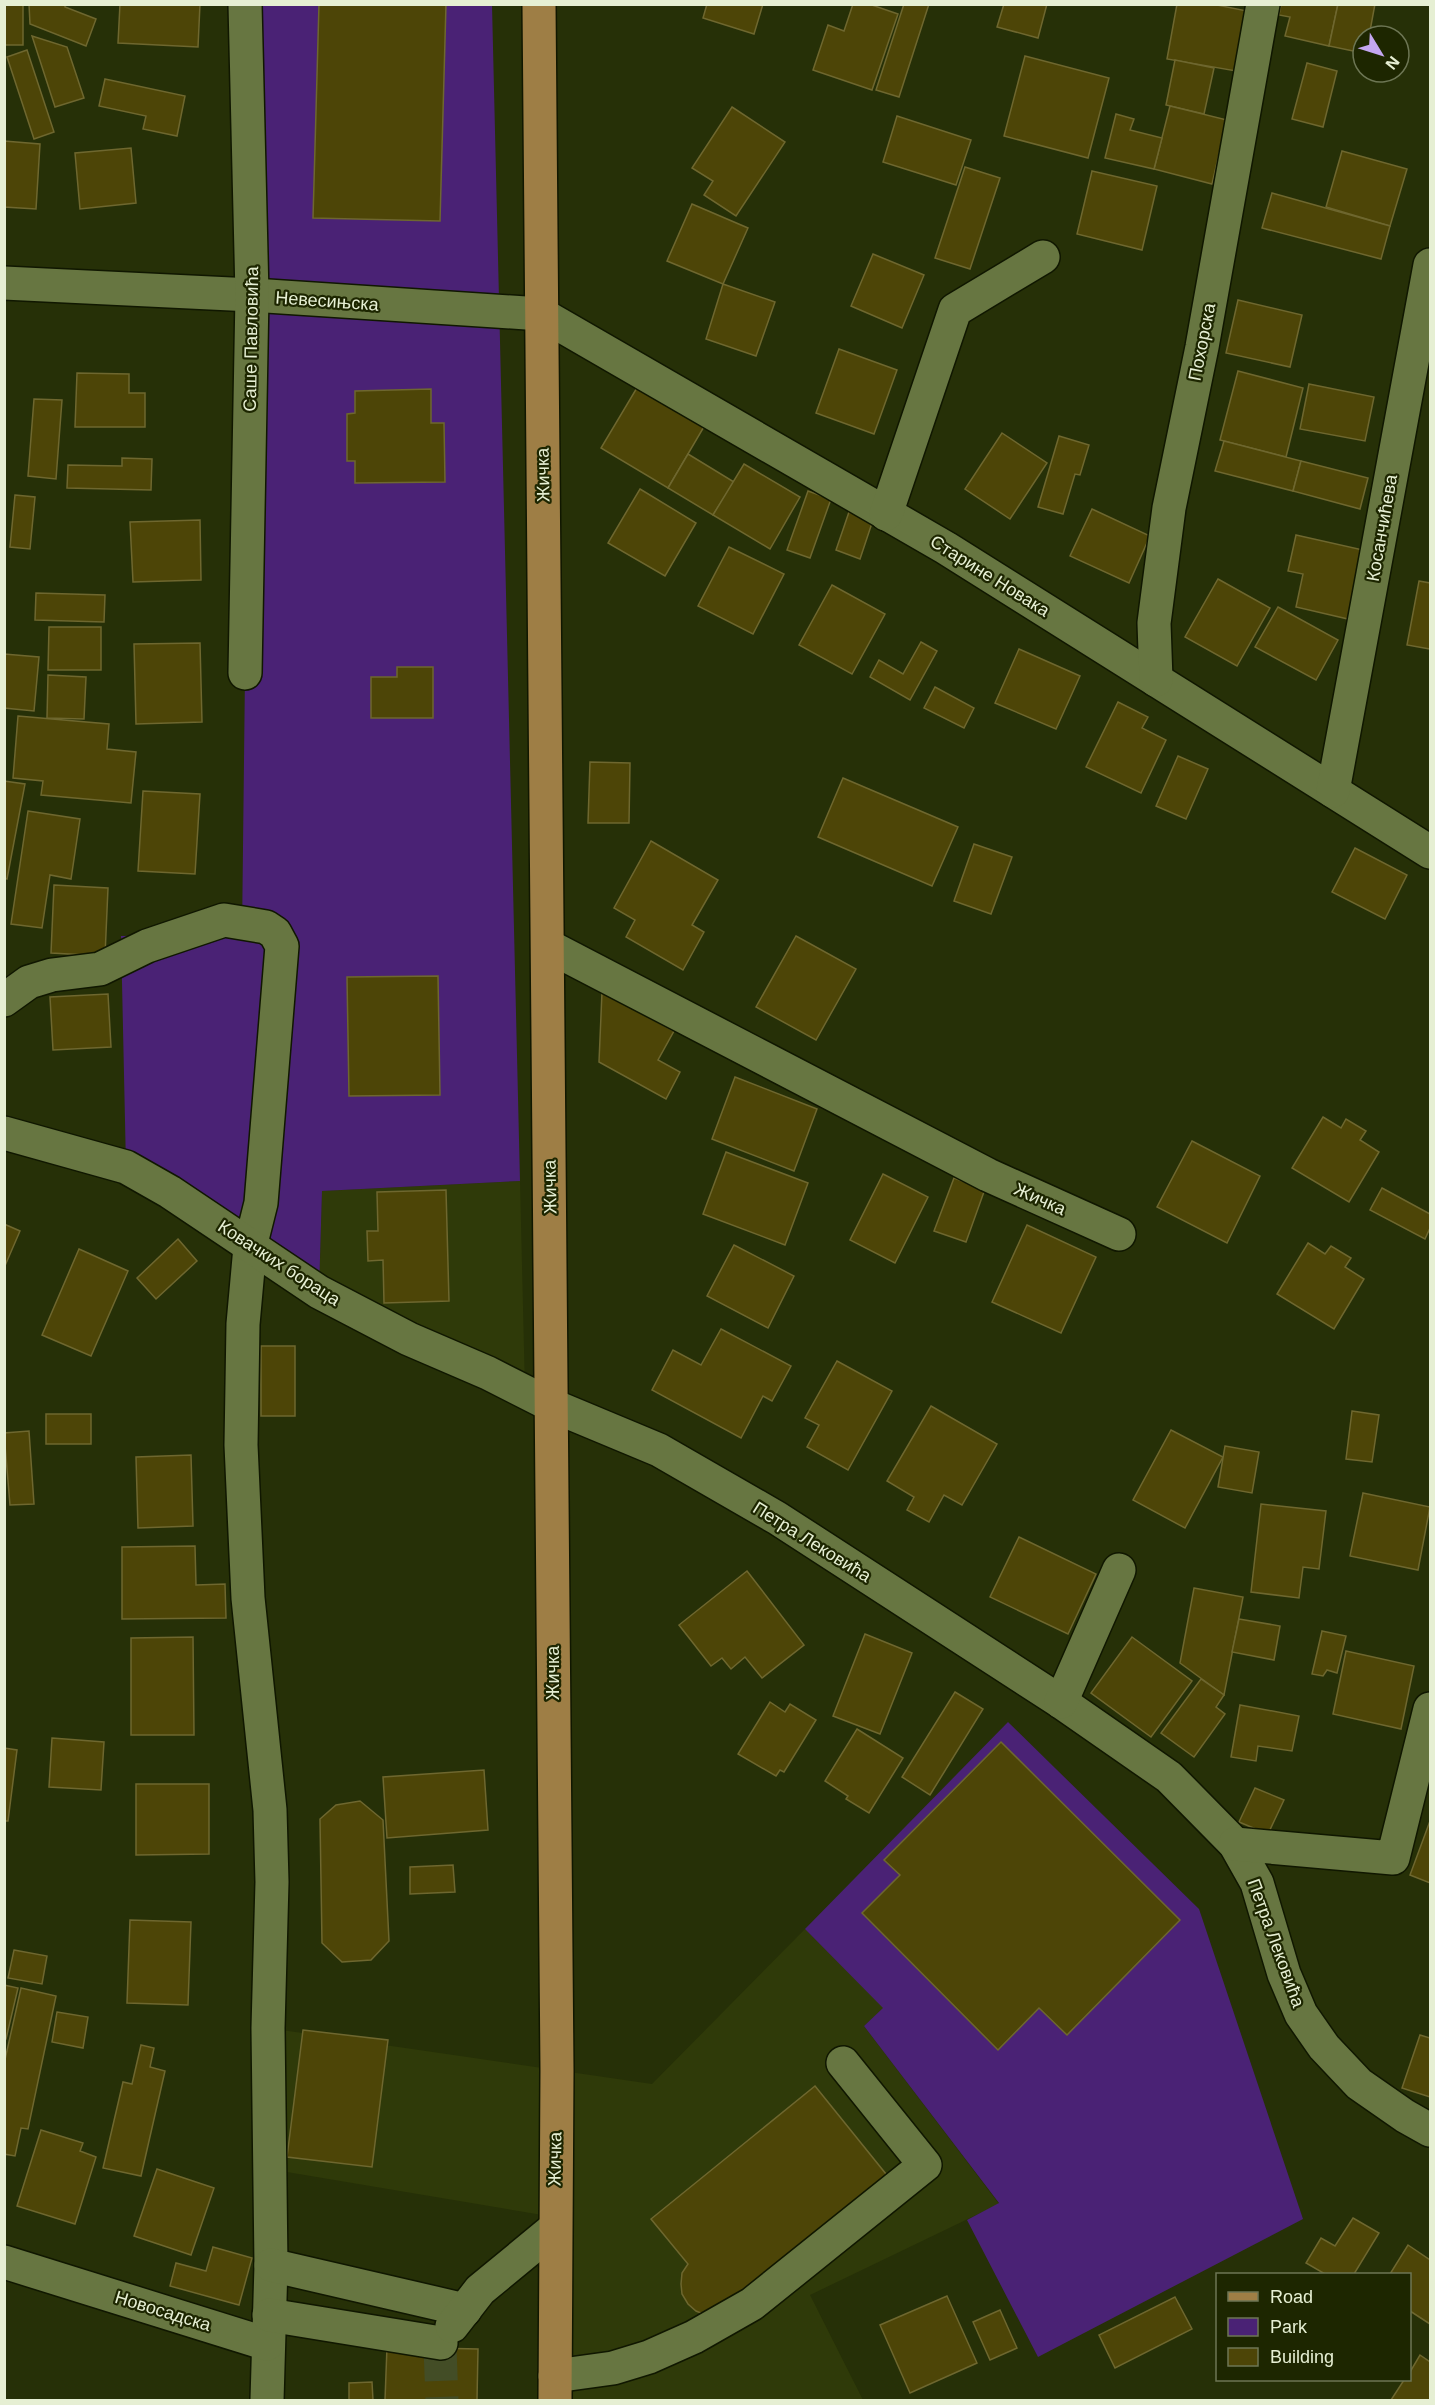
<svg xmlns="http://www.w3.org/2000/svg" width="1435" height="2405" font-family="Helvetica,sans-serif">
<rect width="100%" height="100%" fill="#263007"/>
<!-- built -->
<g fill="#2f3a09">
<polygon points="520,1181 525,1391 319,1292 322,1191"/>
<polygon points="805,1929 884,2008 864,2026 999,2204 810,2295 863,2400 555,2400 554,2217 269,2169 268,2028 652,2084"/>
</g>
<!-- green -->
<g fill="#4a2275">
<polygon points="245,5 492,5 520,1181 322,1191 319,1292 126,1167 121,936 242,934 245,673"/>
<polygon points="1008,1722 1199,1909 1303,2219 1038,2357 967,2220 999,2203 864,2026 883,2008 805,1929"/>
</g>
<!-- building -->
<g fill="#4d4507" stroke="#6e672f" stroke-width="1.5">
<rect x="4" y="4" width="19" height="41"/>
<polygon points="29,4 65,4 65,7 96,19 86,46 30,24"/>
<polygon points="120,4 200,4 198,47 118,43"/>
<polygon points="319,4 446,4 440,221 313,218"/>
<polygon points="707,4 763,4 754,34 703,18"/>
<polygon points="853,4 869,4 898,14 872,90 813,70 828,25 844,31"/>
<polygon points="904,4 929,4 899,97 876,90"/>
<polygon points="1004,4 1047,4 1038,38 997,27"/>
<polygon points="1177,4 1212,4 1247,11 1236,71 1167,59"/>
<polygon points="1281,4 1338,4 1329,46 1285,36 1290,17 1279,15"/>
<polygon points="1338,4 1375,4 1370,31 1379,33 1379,36 1363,36 1363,53 1329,46"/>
<polygon points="32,36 67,47 84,98 55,107"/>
<polygon points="27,50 54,132 34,139 7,57"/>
<polygon points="1025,56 1109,78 1088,158 1004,136"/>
<polygon points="1175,60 1214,68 1204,114 1166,105"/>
<polygon points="1307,63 1337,71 1323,127 1292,119"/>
<polygon points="105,79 185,96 177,136 143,129 146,116 99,106"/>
<polygon points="1170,106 1227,120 1212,184 1154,169"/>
<polygon points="732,107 785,142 736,216 704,195 713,181 692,168"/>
<polygon points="1116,114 1134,119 1130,130 1162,138 1154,169 1105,158"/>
<polygon points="897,116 971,140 956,185 883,162"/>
<polygon points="4,141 40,144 36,209 4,207"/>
<polygon points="131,148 136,203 80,209 75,153"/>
<polygon points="1342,151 1407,169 1390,226 1326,207"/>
<polygon points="965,167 1000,178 970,269 935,258"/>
<polygon points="1092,171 1157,186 1142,250 1077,234"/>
<polygon points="1272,193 1390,226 1381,259 1262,228"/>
<polygon points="692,204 748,228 723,284 667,261"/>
<polygon points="873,254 924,275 902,328 851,306"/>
<polygon points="723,284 775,302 756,356 706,339"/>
<polygon points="1238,300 1302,315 1290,367 1226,353"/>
<polygon points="839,349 897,370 874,434 816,413"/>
<polygon points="1238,371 1303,388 1286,457 1220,440"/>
<polygon points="77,373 129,374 129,393 145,393 145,427 75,427"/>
<polygon points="1309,384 1374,397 1365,441 1300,429"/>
<polygon points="638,386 705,425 668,488 601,448"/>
<polygon points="431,389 431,423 444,423 445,482 355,483 355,461 347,461 347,414 355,413 355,391"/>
<polygon points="34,399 62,400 56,479 28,476"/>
<polygon points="1002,433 1047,463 1010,519 965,489"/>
<polygon points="1059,436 1089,445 1080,475 1075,474 1063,514 1038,507"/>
<polygon points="1224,441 1301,461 1293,491 1215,471"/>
<polygon points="688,454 734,482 713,515 668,488"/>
<polygon points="122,458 152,459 151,490 67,488 68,465 122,466"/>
<polygon points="1301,461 1368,478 1360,509 1293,491"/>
<polygon points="744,464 800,497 770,549 713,515"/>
<polygon points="640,489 696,523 665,576 608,543"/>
<polygon points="808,491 831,499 810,558 787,550"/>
<polygon points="15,495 35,497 30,549 10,547"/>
<polygon points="1092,509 1150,536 1129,583 1070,556"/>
<polygon points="849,512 873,520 860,559 836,550"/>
<polygon points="200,520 201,580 133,582 130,522"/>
<polygon points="1296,535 1363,550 1348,619 1296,607 1303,574 1288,571"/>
<polygon points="729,547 784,574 753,634 698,606"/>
<polygon points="1218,579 1270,608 1237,666 1185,637"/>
<polygon points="1419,581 1430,583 1430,649 1407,645"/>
<polygon points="832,585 885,614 852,674 799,645"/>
<polygon points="36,593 105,595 104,622 35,620"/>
<polygon points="1278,607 1338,640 1316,680 1255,647"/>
<polygon points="49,627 101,627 101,670 48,670"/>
<polygon points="921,642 937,651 910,700 870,677 879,660 903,674"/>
<polygon points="200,643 202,722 136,724 134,644"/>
<polygon points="1019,649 1080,676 1056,729 995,703"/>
<polygon points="4,654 39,657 34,711 4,708"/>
<polygon points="397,667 433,667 433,718 371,718 371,677 397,677"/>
<polygon points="48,675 86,677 84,719 47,718"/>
<polygon points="935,687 974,708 964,728 924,708"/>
<polygon points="1118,702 1148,717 1142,728 1166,740 1141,793 1086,767"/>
<polygon points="18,716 109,724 107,749 136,752 131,803 41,795 43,781 13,778"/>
<polygon points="1178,756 1208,769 1186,819 1156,806"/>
<polygon points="590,762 630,763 629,823 588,823"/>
<polygon points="843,778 958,827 932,886 818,837"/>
<polygon points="4,781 25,784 7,879 4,878"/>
<polygon points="143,791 200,794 195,874 138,871"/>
<polygon points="28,811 80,819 71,879 50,875 42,928 11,924"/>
<polygon points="651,841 718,880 692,925 704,932 683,970 626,937 635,920 614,908"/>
<polygon points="974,844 1012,857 991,914 954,901"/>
<polygon points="1355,848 1407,875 1385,919 1332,892"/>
<polygon points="54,885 108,888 105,956 51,953"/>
<polygon points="796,936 856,969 816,1040 756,1007"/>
<polygon points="438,976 440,1095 349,1096 347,977"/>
<polygon points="602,992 674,1031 658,1060 680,1072 666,1099 599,1062"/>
<polygon points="108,994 111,1047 53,1050 50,997"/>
<polygon points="735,1077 817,1109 794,1171 712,1139"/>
<polygon points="1323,1117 1341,1128 1346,1119 1366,1131 1360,1140 1379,1152 1349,1202 1292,1168"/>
<polygon points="1192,1141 1260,1176 1227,1243 1157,1207"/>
<polygon points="726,1152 808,1183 785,1245 703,1214"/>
<polygon points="883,1174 928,1197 895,1263 850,1240"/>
<polygon points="954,1178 985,1189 966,1242 934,1231"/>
<polygon points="1382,1188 1430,1214 1430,1228 1425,1239 1370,1210"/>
<polygon points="446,1190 449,1301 384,1303 383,1260 368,1261 367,1231 378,1231 377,1192"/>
<polygon points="4,1224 20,1231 4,1268"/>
<polygon points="1027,1225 1096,1257 1061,1333 992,1302"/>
<polygon points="178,1239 197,1261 156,1299 137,1278"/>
<polygon points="1308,1243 1325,1254 1331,1246 1351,1258 1345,1267 1364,1279 1334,1329 1277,1294"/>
<polygon points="734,1245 794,1276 768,1328 707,1296"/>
<polygon points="79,1249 128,1271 91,1356 42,1335"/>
<polygon points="721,1329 791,1366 772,1401 763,1396 741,1438 652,1390 673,1350 701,1365"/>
<rect x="261" y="1346" width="34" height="70"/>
<polygon points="837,1361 892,1391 848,1470 807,1447 819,1425 805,1418"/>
<polygon points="931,1406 997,1444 962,1505 944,1495 929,1522 907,1510 914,1497 887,1481"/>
<polygon points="1352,1411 1379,1415 1372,1462 1346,1459"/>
<rect x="46" y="1414" width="45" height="30"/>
<polygon points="1171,1430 1223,1457 1185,1528 1133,1500"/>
<polygon points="29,1431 34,1504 10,1505 4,1433"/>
<polygon points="1225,1446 1259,1452 1252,1493 1218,1487"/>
<polygon points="191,1455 193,1526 138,1528 136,1457"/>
<polygon points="1363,1493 1430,1507 1418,1570 1350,1556"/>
<polygon points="1261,1504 1326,1511 1319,1569 1303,1567 1299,1598 1251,1592"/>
<polygon points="1019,1537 1096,1574 1068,1634 990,1597"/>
<polygon points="195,1546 196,1585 225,1584 226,1618 122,1619 122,1547"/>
<polygon points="747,1571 804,1645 762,1678 745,1657 731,1669 722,1658 711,1666 679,1625"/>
<polygon points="1194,1588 1243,1597 1224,1695 1180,1663"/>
<polygon points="1239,1619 1280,1626 1274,1660 1232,1652"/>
<polygon points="1322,1631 1346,1636 1337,1673 1327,1670 1323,1676 1312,1674"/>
<polygon points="865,1634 912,1653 880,1734 833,1716"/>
<polygon points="193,1637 194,1735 131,1735 131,1638"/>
<polygon points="1132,1637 1192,1681 1151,1737 1091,1693"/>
<polygon points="1346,1651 1414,1666 1401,1729 1333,1714"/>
<polygon points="1201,1679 1224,1695 1216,1707 1225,1714 1194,1757 1161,1733"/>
<polygon points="955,1692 983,1709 930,1795 902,1777"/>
<polygon points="770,1702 785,1712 790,1704 816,1720 784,1772 780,1770 776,1776 738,1754"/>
<polygon points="1240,1705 1299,1716 1292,1751 1258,1746 1256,1761 1231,1757"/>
<polygon points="857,1729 903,1758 869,1813 846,1799 848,1796 825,1781"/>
<polygon points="52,1738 104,1742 101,1790 49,1787"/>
<polygon points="1001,1742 1180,1920 1067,2035 1039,2008 998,2050 862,1913 900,1875 884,1860"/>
<polygon points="4,1748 17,1750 8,1821 4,1821"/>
<polygon points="484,1770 488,1830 387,1838 383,1777"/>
<polygon points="136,1784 209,1784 209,1854 136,1855"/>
<polygon points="1255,1788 1284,1800 1268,1834 1239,1822"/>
<polygon points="360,1801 383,1820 389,1941 371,1960 342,1962 322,1943 320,1819 336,1805"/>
<polygon points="1430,1821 1430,1883 1410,1875"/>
<polygon points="453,1865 455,1892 410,1894 410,1867"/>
<polygon points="130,1920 191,1922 188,2005 127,2003"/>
<polygon points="14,1950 47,1956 42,1984 8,1978"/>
<polygon points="4,1985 18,1988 6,2039 4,2039"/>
<polygon points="21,1988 56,1996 28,2129 21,2128 15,2156 4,2154 4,2064"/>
<polygon points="57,2012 88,2017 83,2048 52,2042"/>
<polygon points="303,2030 388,2040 372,2167 287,2157"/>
<polygon points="1420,2035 1430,2038 1430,2097 1402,2088"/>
<polygon points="141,2045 154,2048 150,2067 165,2071 141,2176 103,2168 123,2082 132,2084"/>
<polygon points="815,2086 890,2179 717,2314 706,2315 696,2311 688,2304 682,2294 681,2284 682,2273 688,2264 651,2219"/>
<polygon points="41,2130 83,2143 80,2151 96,2157 75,2224 17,2206"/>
<polygon points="157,2169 214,2188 191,2255 134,2236"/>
<polygon points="1353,2218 1379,2233 1354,2274 1325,2274 1306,2263 1321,2238 1335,2246"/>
<polygon points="1408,2245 1430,2260 1430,2324 1410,2311 1410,2274 1390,2274"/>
<polygon points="213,2247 252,2258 239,2305 170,2286 176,2263 206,2271"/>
<polygon points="947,2296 977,2363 910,2393 880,2325"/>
<polygon points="1175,2297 1192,2329 1115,2368 1099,2335"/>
<polygon points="1000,2310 1017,2348 990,2360 973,2322"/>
<polygon points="387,2347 478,2349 477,2400 385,2400"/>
<polygon points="1420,2355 1430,2362 1430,2400 1391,2400 1404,2380 1410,2380 1410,2372"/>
<polygon points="372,2382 373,2400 349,2400 349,2383"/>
</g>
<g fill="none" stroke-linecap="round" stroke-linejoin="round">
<!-- minor-tunnel -->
<polyline stroke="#434d26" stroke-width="33" stroke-dasharray="33 16" stroke-linecap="butt" points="440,2348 442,2400"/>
<!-- minor casing -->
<g stroke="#101700" stroke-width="36">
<g id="minor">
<polyline points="4,283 252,295 541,314 946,548 1430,852"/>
<polyline points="886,514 955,310 1043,257"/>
<polyline points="245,673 252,295 245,4"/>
<polyline points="1156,680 1154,623 1169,508 1202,347 1263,4"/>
<polyline points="1333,791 1430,265"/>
<polyline points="548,946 988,1175 1119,1234"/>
<polyline points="4,1000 29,982 52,975 100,969 147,946 224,920 266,927 275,933 282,946 261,1203 250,1247 243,1324 241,1445 248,1598 270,1810 272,1882 268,2028 271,2265 267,2400"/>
<polyline points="4,1133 126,1167 170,1192 319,1292 409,1339 488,1373 551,1405 659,1450 777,1518 1061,1702 1169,1777 1235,1844 1257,1883 1284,1974 1301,2014 1324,2047 1359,2084 1405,2116 1430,2130"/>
<polyline points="1061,1702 1119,1570"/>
<polyline points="1235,1844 1393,1858 1430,1709"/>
<polyline points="4,2262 267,2344"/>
<polyline points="271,2265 465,2310"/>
<polyline points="269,2315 441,2343"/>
<polyline points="452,2326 480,2290 554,2229"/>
<polyline points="555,2376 613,2368 649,2357 694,2337 752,2304 925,2165 843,2063"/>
</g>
</g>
<!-- major casing -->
<g stroke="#101700" stroke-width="36">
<polyline id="major" points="539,4 557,2071 555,2400"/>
</g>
<!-- minor -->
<use href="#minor" stroke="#677641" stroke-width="33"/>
<!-- major -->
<use href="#major" stroke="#9e7e45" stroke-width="33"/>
</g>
<g text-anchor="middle" stroke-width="4.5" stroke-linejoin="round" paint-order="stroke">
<!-- street labels -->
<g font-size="18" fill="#e6efd3" stroke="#1d2600">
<text transform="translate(327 301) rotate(4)" y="6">Невесињска</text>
<text transform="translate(251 339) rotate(-89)" y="6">Саше Павловића</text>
<text transform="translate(1202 342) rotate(-79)" y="6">Похорска</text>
<text transform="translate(543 475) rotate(-91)" y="6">Жичка</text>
<text transform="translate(1382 528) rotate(-80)" y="6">Косанчићева</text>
<text transform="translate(990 576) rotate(32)" y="6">Старине Новака</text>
<text transform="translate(550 1187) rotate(-91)" y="6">Жичка</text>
<text transform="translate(1040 1199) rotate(24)" y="6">Жичка</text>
<text transform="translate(279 1263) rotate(33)" y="6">Ковачких бораца</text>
<text transform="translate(812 1542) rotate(32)" y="6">Петра Лековића</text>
<text transform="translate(553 1673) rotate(-90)" y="6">Жичка</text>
<text transform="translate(1276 1943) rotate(70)" y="6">Петра Лековића</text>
<text transform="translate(555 2159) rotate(-89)" y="6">Жичка</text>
<text transform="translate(163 2311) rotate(17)" y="6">Новосадска</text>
</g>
</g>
<!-- border -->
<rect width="1435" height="2405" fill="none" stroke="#e6efd3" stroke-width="12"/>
<!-- legend -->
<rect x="1216" y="2273" width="195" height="108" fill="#1d2600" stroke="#6d7654" stroke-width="1.5"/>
<rect x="1228" y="2292" width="30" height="9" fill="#9e7e45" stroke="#6d7654" stroke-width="1.5"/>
<text x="1270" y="2303" font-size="18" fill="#e6efd3">Road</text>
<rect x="1228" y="2318" width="30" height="18" fill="#4a2275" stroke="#6d7654" stroke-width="1.5"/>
<text x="1270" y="2333" font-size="18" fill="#e6efd3">Park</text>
<rect x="1228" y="2348" width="30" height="18" fill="#4d4507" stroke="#6d7654" stroke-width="1.5"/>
<text x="1270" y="2363" font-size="18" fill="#e6efd3">Building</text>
<!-- north arrow -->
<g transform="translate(1381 54) rotate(128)"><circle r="28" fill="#1d2600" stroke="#6d7654" stroke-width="1.5"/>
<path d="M0-4.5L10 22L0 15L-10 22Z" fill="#c4a7f1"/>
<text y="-9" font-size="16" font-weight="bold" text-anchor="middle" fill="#e6efd3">N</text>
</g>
</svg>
